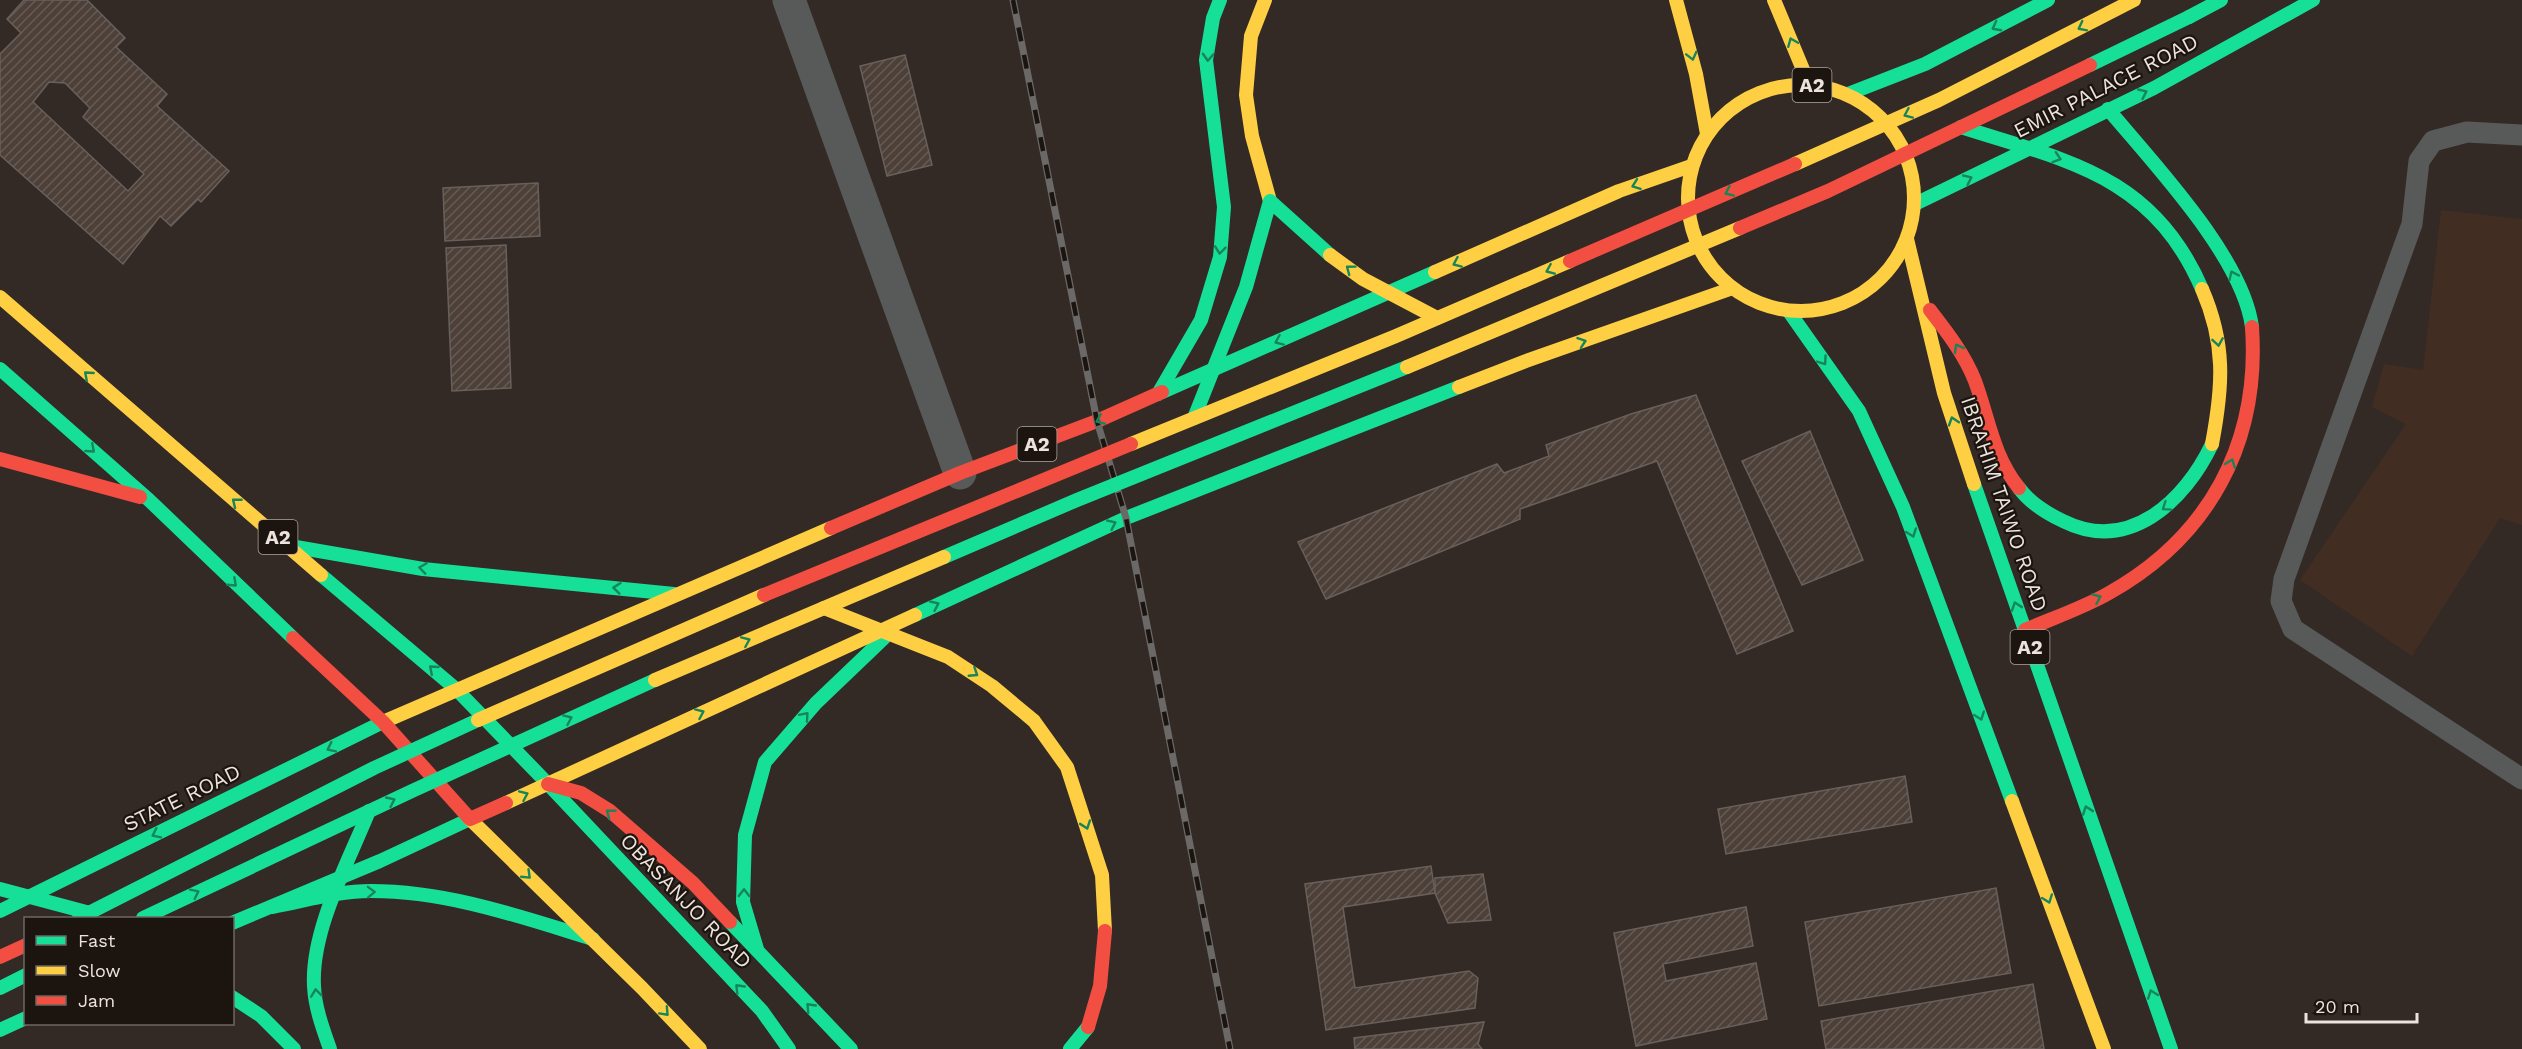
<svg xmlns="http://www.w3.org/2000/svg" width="2522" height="1049" font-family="'Work Sans',sans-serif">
<defs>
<pattern id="building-hatch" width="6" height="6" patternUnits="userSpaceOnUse" patternTransform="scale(1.5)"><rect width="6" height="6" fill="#4c4038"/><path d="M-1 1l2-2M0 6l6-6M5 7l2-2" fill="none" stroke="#665b54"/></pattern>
</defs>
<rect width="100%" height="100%" fill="#332a26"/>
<!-- built -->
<polygon fill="#412d22" points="2441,210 2522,219 2522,525 2500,518 2412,656 2300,580 2406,424 2372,407 2384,364 2423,370"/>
<!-- building -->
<g fill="url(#building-hatch)" stroke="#68605c" stroke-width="1.5" fill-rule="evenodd">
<path d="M24,0H87L125,38L116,47L167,94L157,106L229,171L201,202L198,199L171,226L160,216L123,264L0,155V54L21,33L7,19ZM49,82L65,83L90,108L83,117L144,174L128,191L33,102Z"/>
<polygon points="905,55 932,165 887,176 860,66"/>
<polygon points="538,183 540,236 445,241 443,188"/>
<polygon points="506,245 511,388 452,391 446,248"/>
<polygon points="1696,395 1793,631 1737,654 1657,461 1520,509 1520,519 1326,599 1298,542 1497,464 1504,473 1549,456 1546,445 1631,414"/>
<polygon points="1810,431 1863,560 1802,585 1742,461"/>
<polygon points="1905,776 1912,822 1726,854 1718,809"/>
<polygon points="1431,866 1435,893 1343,907 1355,988 1469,971 1478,978 1475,1008 1326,1030 1305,884"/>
<polygon points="1483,874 1491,920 1448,923 1435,893 1435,878"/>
<polygon points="1996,888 2011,973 1819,1006 1805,922"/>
<polygon points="1746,907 1753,946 1663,964 1666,981 1756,963 1767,1019 1636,1046 1614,933"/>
<polygon points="2033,984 2044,1049 1826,1049 1821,1021"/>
<polygon points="1484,1022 1478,1044 1482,1049 1355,1049 1354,1038"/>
</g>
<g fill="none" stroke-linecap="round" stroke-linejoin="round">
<!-- lane -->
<polyline stroke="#585a59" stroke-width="21" points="2522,135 2467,132 2433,141 2419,161 2412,224 2284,579 2281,601 2293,629 2522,779"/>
<!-- street -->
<polyline stroke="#585a59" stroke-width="33" points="789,0 960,473"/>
<!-- fast -->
<g stroke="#16e098" stroke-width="14">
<polyline points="2189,17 2221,0"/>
<polyline points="1848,94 1925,64 2048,0"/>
<path d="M2108,109C2153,163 2243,257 2252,327"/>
<polyline points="1915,204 2154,88 2313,0"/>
<polyline points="1790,313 1859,411 1903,507 2012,801"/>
<polyline points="0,369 149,500 293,638"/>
<polyline points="1162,392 1435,272"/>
<polyline points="1158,394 1201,320 1220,257 1224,207 1206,60 1213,18 1220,0"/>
<polyline points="1974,484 2171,1049"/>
<path d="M2019,488C2030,503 2046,513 2063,521C2129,554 2185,501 2212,444"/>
<polyline points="290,546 423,569 674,594"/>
<polyline points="321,575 456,689 548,784"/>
<polyline points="915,615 1126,518 1459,387"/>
<polyline points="548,784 762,1011 789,1049"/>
<path d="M272,907C305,901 338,891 371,891C448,891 521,917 593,939"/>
<polyline points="0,911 383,722"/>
<polyline points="730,922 851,1049"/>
<polyline points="232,923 380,861 470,819"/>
<polyline points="757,949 743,902 745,835 765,762 816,703 884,638"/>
<polyline points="0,988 26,975"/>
<polyline points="232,997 261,1016 294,1049"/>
<polyline points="0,1030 26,1018"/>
<polyline points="1070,1049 1088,1027"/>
</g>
<!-- slow -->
<g stroke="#ffcf43" stroke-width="14">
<polyline points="1265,0 1251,36 1246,95 1252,136 1270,201"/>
<polyline points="1676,0 1696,74 1707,134"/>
<polyline points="1774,0 1809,84"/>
<circle cx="1801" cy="198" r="113"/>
<polyline points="1907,239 1944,393 1974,484"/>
<polyline points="1435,272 1619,191 1691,166"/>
<polyline points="0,297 321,575"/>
<polyline points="1459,387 1526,361 1730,289"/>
<polyline points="383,722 831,528"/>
<polyline points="2012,801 2104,1049"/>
<polyline points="506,803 915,615"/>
<polyline points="470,819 642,988 700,1049"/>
</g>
<!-- jam -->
<g stroke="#f24e42" stroke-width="14">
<path d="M1930,310C1947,332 1965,355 1975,381C1989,419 1993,456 2019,488"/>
<polyline points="0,459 140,497"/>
<polyline points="831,528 960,473 1097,421 1162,392"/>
<path d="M2025,630C2053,618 2083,608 2109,593C2209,537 2260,443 2252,327"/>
<polyline points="293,638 383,722 470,819 506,803"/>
<polyline points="548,784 581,793 610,811 693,883 730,922"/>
<polyline points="0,957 26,945"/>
</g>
<!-- rail casing -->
<g stroke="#6a6967" stroke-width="7">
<polyline id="rail" points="1013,0 1097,421 1126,518 1230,1049"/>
</g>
<!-- rail -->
<use href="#rail" stroke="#1b140f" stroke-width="4.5" stroke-dasharray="14" stroke-linecap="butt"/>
<!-- fast-bridge -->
<g stroke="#16e098" stroke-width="14">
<polyline points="2090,65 2189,17"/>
<path d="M1961,127C2067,161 2153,175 2202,289"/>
<polyline points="1194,418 1246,287 1270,201 1330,255"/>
<polyline points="944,557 1077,500 1407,367"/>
<polyline points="0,889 90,913"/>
<polyline points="79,918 374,768 478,720"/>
<polyline points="143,918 412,791 655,680"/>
<path d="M330,1049C323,1029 315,1008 314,986C311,930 348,863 369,811"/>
</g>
<!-- slow-bridge -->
<g stroke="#ffcf43" stroke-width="14">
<polyline points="1795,164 1939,100 2134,0"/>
<polyline points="1330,255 1363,279 1437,318"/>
<path d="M2202,289C2226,344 2223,386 2212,444"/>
<polyline points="1407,367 1740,228"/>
<polyline points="1131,444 1396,336 1570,261"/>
<polyline points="824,608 948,657 992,686 1034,721 1067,767 1102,875 1105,931"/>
<polyline points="655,680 944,557"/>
<polyline points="478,720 764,595"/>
</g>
<!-- jam-bridge -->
<g stroke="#f24e42" stroke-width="14">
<polyline points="1740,228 1828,191 2090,65"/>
<polyline points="1570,261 1795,164"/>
<polyline points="764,595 1131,444"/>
<polyline points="1088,1027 1100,986 1105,931"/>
</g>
</g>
<!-- one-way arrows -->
<defs><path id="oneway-chevron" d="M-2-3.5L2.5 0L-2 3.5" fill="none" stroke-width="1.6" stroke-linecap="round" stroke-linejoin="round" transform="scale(1.5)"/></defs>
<g stroke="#18845a">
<use href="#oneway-chevron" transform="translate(1996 27) rotate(152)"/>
<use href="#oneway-chevron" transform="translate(2082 27) rotate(153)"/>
<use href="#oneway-chevron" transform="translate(1792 42) rotate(-112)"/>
<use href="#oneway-chevron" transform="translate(1692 56) rotate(76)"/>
<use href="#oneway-chevron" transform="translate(1208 57) rotate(93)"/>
<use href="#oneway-chevron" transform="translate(2143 93) rotate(-25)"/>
<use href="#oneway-chevron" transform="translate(1908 114) rotate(156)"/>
<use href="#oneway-chevron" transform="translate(2057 158) rotate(18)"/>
<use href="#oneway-chevron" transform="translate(1968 179) rotate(-25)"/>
<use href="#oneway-chevron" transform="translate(1636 185) rotate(160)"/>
<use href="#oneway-chevron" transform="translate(1729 192) rotate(156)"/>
<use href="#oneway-chevron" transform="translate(1220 250) rotate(97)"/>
<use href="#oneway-chevron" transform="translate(1457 263) rotate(156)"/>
<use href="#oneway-chevron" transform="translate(1350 269) rotate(-143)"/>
<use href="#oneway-chevron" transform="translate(1550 270) rotate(157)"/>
<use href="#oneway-chevron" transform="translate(2233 275) rotate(-115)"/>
<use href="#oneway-chevron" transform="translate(1279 341) rotate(156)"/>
<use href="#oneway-chevron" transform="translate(1582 342) rotate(-19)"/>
<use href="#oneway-chevron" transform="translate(2218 342) rotate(81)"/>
<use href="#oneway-chevron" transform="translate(1958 348) rotate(-119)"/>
<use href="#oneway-chevron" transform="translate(1823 361) rotate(55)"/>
<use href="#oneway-chevron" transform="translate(88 375) rotate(-139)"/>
<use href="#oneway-chevron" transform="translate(1100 420) rotate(157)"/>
<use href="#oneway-chevron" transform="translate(1953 421) rotate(-108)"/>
<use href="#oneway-chevron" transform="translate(91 449) rotate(41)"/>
<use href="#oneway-chevron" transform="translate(2231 463) rotate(-69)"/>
<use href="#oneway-chevron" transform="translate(236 502) rotate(-141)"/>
<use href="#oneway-chevron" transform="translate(2166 507) rotate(145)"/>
<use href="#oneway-chevron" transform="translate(1112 524) rotate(-25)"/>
<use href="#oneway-chevron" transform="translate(1912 533) rotate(70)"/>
<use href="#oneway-chevron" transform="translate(423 568) rotate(-172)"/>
<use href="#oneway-chevron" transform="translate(233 583) rotate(43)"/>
<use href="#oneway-chevron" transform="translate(617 588) rotate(-174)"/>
<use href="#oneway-chevron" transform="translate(2097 598) rotate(-24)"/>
<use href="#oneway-chevron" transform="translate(935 605) rotate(-25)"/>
<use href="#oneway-chevron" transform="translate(2016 606) rotate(-109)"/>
<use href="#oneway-chevron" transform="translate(746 641) rotate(-23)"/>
<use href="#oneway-chevron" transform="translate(433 669) rotate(-139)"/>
<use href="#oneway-chevron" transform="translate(974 673) rotate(33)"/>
<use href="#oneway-chevron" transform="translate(700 713) rotate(-24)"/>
<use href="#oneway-chevron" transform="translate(805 716) rotate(-49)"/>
<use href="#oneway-chevron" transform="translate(1980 716) rotate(70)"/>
<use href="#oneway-chevron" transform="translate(568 719) rotate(-24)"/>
<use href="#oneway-chevron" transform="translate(331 748) rotate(154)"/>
<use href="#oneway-chevron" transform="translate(524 795) rotate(-24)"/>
<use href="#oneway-chevron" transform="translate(391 801) rotate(-25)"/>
<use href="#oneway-chevron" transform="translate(2087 810) rotate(-109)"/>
<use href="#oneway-chevron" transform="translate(610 813) rotate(-143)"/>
<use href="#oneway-chevron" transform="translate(1086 825) rotate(71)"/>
<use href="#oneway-chevron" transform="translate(156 834) rotate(154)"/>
<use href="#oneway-chevron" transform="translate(527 875) rotate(44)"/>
<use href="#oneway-chevron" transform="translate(371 892) rotate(-2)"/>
<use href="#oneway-chevron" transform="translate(195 893) rotate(-26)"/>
<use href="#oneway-chevron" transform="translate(744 893) rotate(-90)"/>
<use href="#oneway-chevron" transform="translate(2048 899) rotate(70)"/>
<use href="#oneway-chevron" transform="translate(739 988) rotate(-134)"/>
<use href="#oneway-chevron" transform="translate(316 993) rotate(-97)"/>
<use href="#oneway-chevron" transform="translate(2152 994) rotate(-110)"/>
<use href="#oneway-chevron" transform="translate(810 1007) rotate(-134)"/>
<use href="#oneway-chevron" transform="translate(665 1012) rotate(47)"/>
</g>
<g text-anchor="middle" stroke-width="4.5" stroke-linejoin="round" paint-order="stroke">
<!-- shield labels -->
<g fill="#1b140f" stroke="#aea59f" stroke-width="1.5">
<rect x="1792.5" y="68" width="39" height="34" rx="4.5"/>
<rect x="1017.5" y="427" width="39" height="34" rx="4.5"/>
<rect x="258.5" y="520" width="39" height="34" rx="4.5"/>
<rect x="2010.5" y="630" width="39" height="34" rx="4.5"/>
</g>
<g font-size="20" font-weight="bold" fill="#ede3dd">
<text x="1812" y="92">A2</text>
<text x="1037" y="451">A2</text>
<text x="278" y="544">A2</text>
<text x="2030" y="654">A2</text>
</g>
<!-- street labels -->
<g font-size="21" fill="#ede3dd" stroke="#1b140f">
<text transform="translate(2106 86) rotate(-27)" y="7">EMIR PALACE ROAD</text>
<text transform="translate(2004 504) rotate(71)" y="7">IBRAHIM TAIWO ROAD</text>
<text transform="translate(182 798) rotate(-26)" y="7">STATE ROAD</text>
<text transform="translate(686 901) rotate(46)" y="7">OBASANJO ROAD</text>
</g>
</g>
<!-- legend -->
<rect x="24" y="917" width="210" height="108" fill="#1b140f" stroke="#6f6761" stroke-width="1.5"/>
<rect x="36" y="936" width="30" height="9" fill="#16e098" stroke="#6f6761" stroke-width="1.5"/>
<text x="78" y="947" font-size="18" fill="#ede3dd">Fast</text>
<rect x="36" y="966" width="30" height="9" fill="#ffcf43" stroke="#6f6761" stroke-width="1.5"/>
<text x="78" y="977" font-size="18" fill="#ede3dd">Slow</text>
<rect x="36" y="996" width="30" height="9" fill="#f24e42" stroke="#6f6761" stroke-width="1.5"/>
<text x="78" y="1007" font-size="18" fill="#ede3dd">Jam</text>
<!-- scale -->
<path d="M2306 1013v9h111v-9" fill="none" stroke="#ede3dd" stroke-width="3"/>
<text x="2315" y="1013" font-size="18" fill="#ede3dd" stroke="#1b140f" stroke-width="4.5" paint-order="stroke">20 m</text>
</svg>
